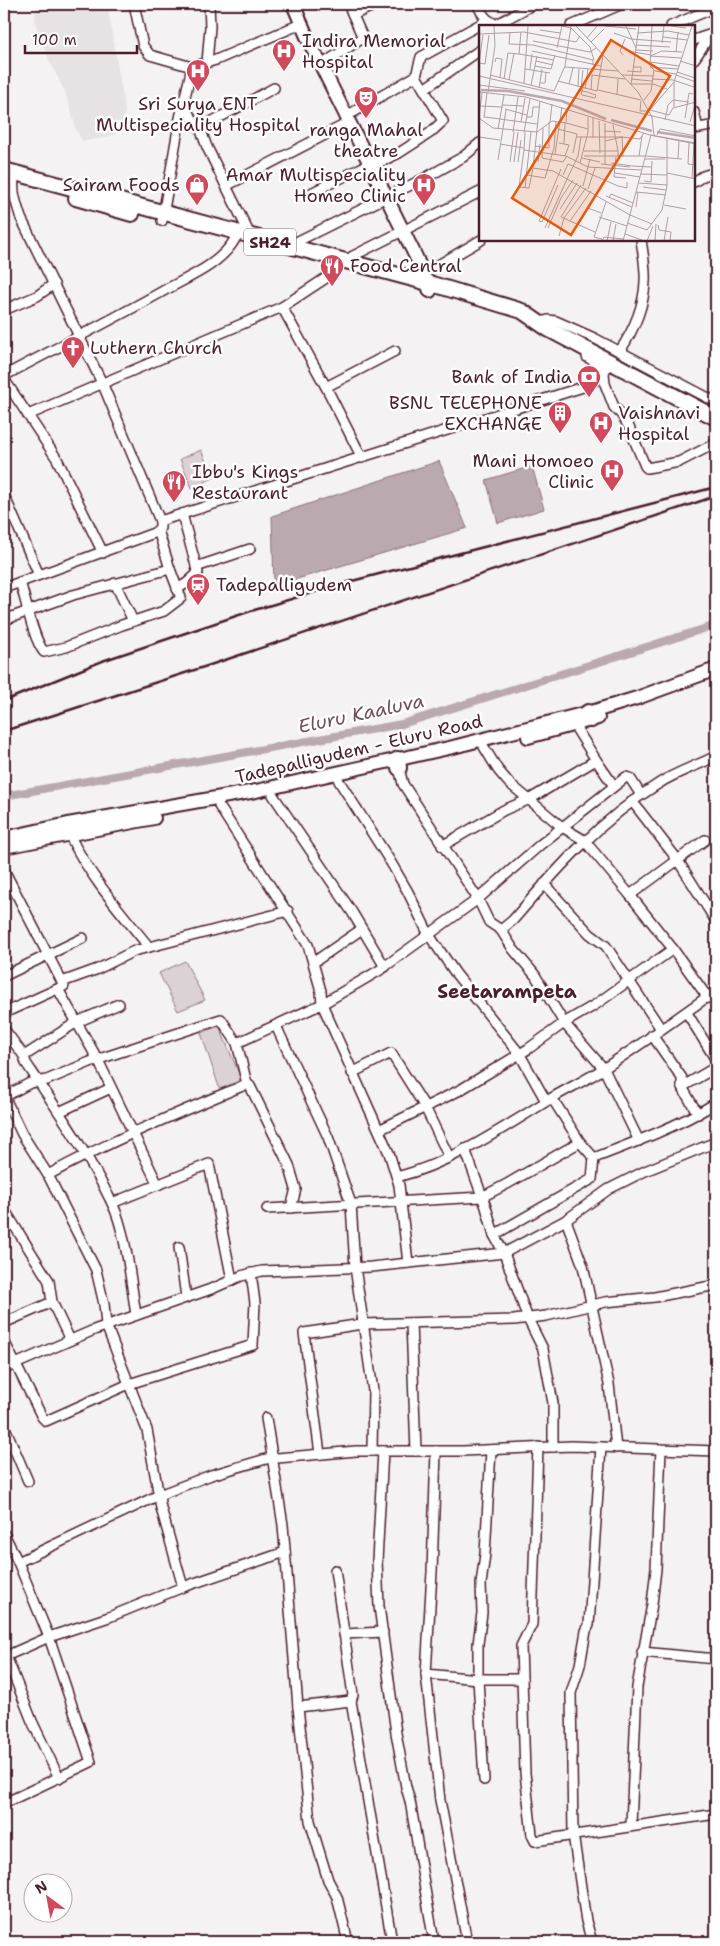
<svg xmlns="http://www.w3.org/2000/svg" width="720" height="1946" font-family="'Shantell Sans',sans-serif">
<rect width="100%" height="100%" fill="#f4f2f2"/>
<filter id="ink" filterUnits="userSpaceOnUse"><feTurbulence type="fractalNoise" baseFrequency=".02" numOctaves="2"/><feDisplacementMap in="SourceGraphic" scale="10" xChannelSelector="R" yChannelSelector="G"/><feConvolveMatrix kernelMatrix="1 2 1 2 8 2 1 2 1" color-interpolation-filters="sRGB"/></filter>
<g filter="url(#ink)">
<!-- built -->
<polygon fill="#e7e2e3" points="47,4 107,4 125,110 122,130 106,138 82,141 76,129 66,94 49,60 35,22 36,11"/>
<!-- green -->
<g fill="#dbd2d5" stroke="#927880">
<polygon points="201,450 213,478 192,488 180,459"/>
<polygon points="185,961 205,1000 178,1011 159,973"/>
<polygon points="219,1026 242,1081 220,1090 201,1033"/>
</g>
<!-- water -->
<g fill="#baa9ae" stroke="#8d727a">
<polygon points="439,461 467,528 274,586 272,516"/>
<polygon points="532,466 544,509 498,523 486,480"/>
</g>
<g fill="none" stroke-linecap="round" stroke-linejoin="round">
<!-- canal -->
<polyline stroke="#baa9ae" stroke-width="8" points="4,796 402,724 716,625"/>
<!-- minor casing -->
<g stroke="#4a1f2b" stroke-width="12">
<g id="minor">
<polyline points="134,4 143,46 150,55 192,67 216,60 303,23"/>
<path d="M477,4C481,11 484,19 492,22"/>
<polyline points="353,15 377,4"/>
<polyline points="497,24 534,4"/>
<polyline points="571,26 622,4"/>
<polyline points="671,26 716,7"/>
<polyline points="694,40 712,34"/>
<path d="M694,59C701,51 707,36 716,32"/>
<polyline points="207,63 210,27 209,4"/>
<polyline points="321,65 363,38 348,4"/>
<polyline points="416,76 421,57 488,20"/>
<polyline points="424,89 480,50"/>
<polyline points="183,107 200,128 207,147 251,237"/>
<polyline points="694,112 698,128"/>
<polyline points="200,128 274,88"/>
<polyline points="694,129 716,125"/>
<polyline points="694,182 703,176 716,172"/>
<polyline points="226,186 348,123"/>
<polyline points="311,193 369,164 380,162 399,153 430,133 443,121 416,76 345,117"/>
<polyline points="162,221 180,118 192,67"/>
<polyline points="293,248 298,241 427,177 463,157 480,143"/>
<polyline points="346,261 353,256 480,192"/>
<polyline points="423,274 481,240"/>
<polyline points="282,307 326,387 362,458"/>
<polyline points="4,310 37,296 54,284"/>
<polyline points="538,323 548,320 556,321 594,338 716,402"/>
<path d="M620,351C633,331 644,306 645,282C646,269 643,253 641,240"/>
<polyline points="604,373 605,384 614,407 622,415 629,427 645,466 647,468 679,462 716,443"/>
<path d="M4,376C58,347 112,320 165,290C189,277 221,264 235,239"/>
<polyline points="4,379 57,459 103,553"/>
<polyline points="326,387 395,351"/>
<polyline points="28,415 282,307 329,276 337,267"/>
<polyline points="4,495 39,575"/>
<path d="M160,521L586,386C594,381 603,377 606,368L587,357"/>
<polyline points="158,530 170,569"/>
<polyline points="196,567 250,549"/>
<polyline points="115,583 133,621"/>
<path d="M4,588L154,533L160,528V521L103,385L21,218C16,203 11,189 15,173"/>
<polyline points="177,589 187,583 198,573 182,514"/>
<path d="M4,620L73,595L170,569L181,598L164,611L122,625L66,647L44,652C33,639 26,600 20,582"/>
<polyline points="574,725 596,760 614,786"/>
<polyline points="484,747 498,770 509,783 562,827 584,840 630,895 673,949"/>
<polyline points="399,768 403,784 478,899 489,922 501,930 513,949 535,975 564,1023 604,1069 639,1141"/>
<polyline points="339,781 390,861 408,892 429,935 456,974 519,1053 546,1101"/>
<polyline points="273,795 352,912 385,967"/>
<polyline points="632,801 677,859 716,921"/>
<polyline points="219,806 308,945 321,991 322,1004 389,1153 399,1185 408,1263"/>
<path d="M69,834C89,876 120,911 149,947"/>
<polyline points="442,846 504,810 530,799 596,760"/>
<polyline points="4,870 64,986 4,1013"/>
<polyline points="544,884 590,934 606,946 661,1029"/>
<polyline points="630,895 705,840"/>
<path d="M501,930L513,920C557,869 600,820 658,784C676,772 697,766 716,756"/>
<polyline points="314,962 362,929"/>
<polyline points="4,976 83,938"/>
<polyline points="62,982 98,969 134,951 288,911"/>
<polyline points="58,989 98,1060 158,1185"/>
<polyline points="687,1013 716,1060"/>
<polyline points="276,1026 328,1137 351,1204 355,1267 373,1391 372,1451"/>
<path d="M4,1029L24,1056L26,1063C57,1109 88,1154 112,1203C126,1231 131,1283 136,1315"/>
<polyline points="652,1035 682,1078 682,1087 698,1114"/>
<polyline points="237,1043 322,1004 380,970 478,899 541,844 626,777 630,778 641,795"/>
<polyline points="24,1056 77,1022 119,1004"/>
<polyline points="352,1073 391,1053 425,1107 449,1157"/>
<polyline points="682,1087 716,1067"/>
<polyline points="4,1096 22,1134 48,1175 96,1270 104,1304 106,1325 147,1430 161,1508 183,1587 109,1617 49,1637 6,1656"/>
<polyline points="4,1097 30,1083 47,1080 90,1062 221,1019 237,1043 247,1084 250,1086 289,1165 296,1189 291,1208"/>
<polyline points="59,1112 111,1088"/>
<polyline points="379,1130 460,1090 528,1049 564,1023 595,1005 673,949 708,998"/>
<polyline points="465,1149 486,1207 494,1235 504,1253 528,1319 543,1349 553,1403 553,1447"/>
<path d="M594,1158C636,1142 678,1126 716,1103"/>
<path d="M48,1175C112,1140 180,1112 247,1084"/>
<path d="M397,1177C451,1163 500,1130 547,1101C566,1089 587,1080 606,1067C644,1043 679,1016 716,991"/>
<polyline points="112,1203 209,1164 232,1280"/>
<polyline points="4,1209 49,1281 52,1302 4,1323"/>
<polyline points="267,1209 482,1197 507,1184 580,1142"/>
<polyline points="566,1220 583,1266 609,1384 616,1448"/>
<polyline points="494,1235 592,1179 594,1158 580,1142 552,1098"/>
<polyline points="179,1247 186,1297"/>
<polyline points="52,1302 70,1340"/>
<polyline points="411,1323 416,1451"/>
<polyline points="4,1341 42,1417 46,1421 129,1384 253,1345 255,1303 251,1273"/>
<polyline points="4,1369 94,1330 214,1288 241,1276 262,1271 371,1267 504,1253 566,1220 609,1189 645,1171 716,1142"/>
<polyline points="266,1418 283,1525 298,1707 310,1821 328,1880 337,1897 348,1942"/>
<polyline points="4,1425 28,1481"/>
<polyline points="538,1447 532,1624 521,1646 525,1773 532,1835 535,1841 716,1814"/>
<polyline points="383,1451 377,1561 379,1606 396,1733 406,1787 410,1801 434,1942"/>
<polyline points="436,1451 432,1572 426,1674 440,1800 467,1942"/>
<polyline points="320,1454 304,1333 362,1324 514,1320 546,1316 605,1302 655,1297 716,1285"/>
<polyline points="4,1534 18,1562"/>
<polyline points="335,1570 353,1695 351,1701 392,1942"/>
<polyline points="183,1587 285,1552"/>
<polyline points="344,1634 383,1632"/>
<polyline points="4,1651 32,1721 59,1778"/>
<polyline points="642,1652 716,1659"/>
<polyline points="426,1674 478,1679 522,1679"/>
<polyline points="298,1707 351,1701"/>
<polyline points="484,1780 478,1679 478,1644 482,1613 481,1584 485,1554 491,1450"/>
<polyline points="4,1801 11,1800 91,1762 49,1637 18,1562 159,1495 211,1475 266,1459 356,1451 463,1451 571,1446 716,1451"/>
<polyline points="631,1825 637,1687 652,1604 656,1569 661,1449"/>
<polyline points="592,1942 586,1921 573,1834 571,1693 580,1665 586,1631 589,1625 601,1447"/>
</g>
</g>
<!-- secondary casing -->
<g stroke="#4a1f2b" stroke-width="16">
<g id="secondary">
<polyline points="293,4 308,39 416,257 430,291"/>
<polyline points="528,737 598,718"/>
<polyline points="4,838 68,824 256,791 453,747 598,710 637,698 716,669"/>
<polyline points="4,847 154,818"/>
</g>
</g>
<!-- primary casing -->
<g stroke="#4a1f2b" stroke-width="18">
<g id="primary">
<polyline points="4,170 432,284 522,311 548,329 716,418"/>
<polyline points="76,198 132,214"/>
<polyline points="588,712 591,720"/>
<polyline points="398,759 399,768"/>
</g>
</g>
<!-- minor -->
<use href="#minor" stroke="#fff" stroke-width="9"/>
<!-- secondary -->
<use href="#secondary" stroke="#fff" stroke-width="12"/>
<!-- primary -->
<use href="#primary" stroke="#fff" stroke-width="14"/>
<!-- rail -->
<g stroke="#4a1f2b" stroke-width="2.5">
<polyline points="4,701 105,660 251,611 352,581 716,487"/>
<polyline points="4,731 207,666 716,496"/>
</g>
</g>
</g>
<!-- icons -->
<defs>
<g id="hospital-pin" transform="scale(1.25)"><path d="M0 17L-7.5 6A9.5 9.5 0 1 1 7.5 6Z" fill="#d1495b" stroke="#fff"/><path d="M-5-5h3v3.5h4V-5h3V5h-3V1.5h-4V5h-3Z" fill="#fff"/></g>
<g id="theatre-pin" transform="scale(1.25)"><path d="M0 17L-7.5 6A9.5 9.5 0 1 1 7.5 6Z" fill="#d1495b" stroke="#fff"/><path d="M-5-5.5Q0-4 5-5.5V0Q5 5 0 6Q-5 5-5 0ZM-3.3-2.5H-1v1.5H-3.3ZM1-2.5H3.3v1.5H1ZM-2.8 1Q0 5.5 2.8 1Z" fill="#fff"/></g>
<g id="shop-pin" transform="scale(1.25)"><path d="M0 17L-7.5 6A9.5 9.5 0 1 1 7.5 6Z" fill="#d1495b" stroke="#fff"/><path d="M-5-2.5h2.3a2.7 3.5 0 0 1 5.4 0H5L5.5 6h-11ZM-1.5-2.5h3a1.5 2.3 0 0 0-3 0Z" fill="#fff"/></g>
<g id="restaurant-pin" transform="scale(1.25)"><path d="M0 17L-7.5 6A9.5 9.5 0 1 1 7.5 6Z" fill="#d1495b" stroke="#fff"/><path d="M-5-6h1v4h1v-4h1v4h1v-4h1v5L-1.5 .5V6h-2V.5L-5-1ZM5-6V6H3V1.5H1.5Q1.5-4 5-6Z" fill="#fff"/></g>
<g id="church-pin" transform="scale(1.25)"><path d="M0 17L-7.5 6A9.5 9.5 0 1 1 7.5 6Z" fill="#d1495b" stroke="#fff"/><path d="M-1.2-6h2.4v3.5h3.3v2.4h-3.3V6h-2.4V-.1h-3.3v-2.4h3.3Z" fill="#fff"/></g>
<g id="bank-pin" transform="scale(1.25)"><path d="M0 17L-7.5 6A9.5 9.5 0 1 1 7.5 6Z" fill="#d1495b" stroke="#fff"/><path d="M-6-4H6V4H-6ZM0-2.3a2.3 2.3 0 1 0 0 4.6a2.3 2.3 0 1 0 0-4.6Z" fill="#fff"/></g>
<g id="building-pin" transform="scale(1.25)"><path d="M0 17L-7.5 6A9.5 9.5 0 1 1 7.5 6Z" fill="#d1495b" stroke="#fff"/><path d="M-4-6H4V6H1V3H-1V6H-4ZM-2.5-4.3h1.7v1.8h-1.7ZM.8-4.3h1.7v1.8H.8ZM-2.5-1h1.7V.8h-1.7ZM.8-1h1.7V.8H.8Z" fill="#fff"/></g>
<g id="station-pin" transform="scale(1.25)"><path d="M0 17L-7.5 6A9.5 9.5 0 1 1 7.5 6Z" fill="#d1495b" stroke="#fff"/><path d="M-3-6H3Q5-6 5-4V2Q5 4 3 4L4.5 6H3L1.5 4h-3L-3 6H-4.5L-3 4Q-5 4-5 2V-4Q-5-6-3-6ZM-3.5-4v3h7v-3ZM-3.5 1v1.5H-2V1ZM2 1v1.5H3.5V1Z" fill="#fff"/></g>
</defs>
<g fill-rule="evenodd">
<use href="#hospital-pin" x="284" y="51"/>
<use href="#hospital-pin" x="198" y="71"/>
<use href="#theatre-pin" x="366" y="98"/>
<use href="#shop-pin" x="197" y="185"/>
<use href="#hospital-pin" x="424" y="185"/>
<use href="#restaurant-pin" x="332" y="266"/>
<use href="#church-pin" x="73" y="348"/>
<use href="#bank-pin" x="589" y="377"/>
<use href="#building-pin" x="560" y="413"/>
<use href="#hospital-pin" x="601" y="423"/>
<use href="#hospital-pin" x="612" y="471"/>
<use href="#restaurant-pin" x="174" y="482"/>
<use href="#station-pin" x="198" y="585"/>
</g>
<g text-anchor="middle" stroke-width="5" stroke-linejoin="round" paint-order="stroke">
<!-- shield labels -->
<rect fill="#fff" stroke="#80626b" stroke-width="1" x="244" y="228.5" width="52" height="27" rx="4"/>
<g font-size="16" font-weight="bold" fill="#4a1f2b">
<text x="270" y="248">SH24</text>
</g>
<!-- poi labels -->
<g font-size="18" fill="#4a1f2b" stroke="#fff" text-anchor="start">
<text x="302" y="47">Indira Memorial<tspan x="302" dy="21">Hospital</tspan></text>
<text x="198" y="110" text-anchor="middle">Sri Surya ENT<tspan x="198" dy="21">Multispeciality Hospital</tspan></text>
<text x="366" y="136" text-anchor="middle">ranga Mahal<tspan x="366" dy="21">theatre</tspan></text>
<text x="406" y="181" text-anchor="end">Amar Multispeciality<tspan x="406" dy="21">Homeo Clinic</tspan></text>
<text x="180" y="191" text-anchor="end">Sairam Foods</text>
<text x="350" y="272">Food Central</text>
<text x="90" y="354">Luthern Church</text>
<text x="572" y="383" text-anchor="end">Bank of India</text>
<text x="542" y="409" text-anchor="end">BSNL TELEPHONE<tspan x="542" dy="21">EXCHANGE</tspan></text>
<text x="618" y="419">Vaishnavi<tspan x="618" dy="21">Hospital</tspan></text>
<text x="594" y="467" text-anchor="end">Mani Homoeo<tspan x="594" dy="21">Clinic</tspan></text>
<text x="192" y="478">Ibbu's Kings<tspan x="192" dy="21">Restaurant</tspan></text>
<text x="216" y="591">Tadepalligudem</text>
</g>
<!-- street labels -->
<g font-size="18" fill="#4a1f2b" stroke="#fff">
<text transform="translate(359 749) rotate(-13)" y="6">Tadepalligudem - Eluru Road</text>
</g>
<!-- water labels -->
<g font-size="19" font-style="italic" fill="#714f59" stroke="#fff">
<text transform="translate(361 713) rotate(-12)" y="7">Eluru Kaaluva</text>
</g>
<!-- neighbourhood labels -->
<g font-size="19" font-weight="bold" fill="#4a1f2b" stroke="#fff">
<text x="507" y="998">Seetarampeta</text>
</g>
</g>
<!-- overview -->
<g transform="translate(479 25)">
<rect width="216" height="216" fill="#f4f2f2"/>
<path fill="none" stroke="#baa9ae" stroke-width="2.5" d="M2,65L29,66L83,76L127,94M132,95L173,106M178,107L217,113"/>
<path fill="none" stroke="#b09ea2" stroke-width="1" d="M83,1L92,3L111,22L115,35M97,1L159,67L173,92L175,111M126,1L157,4M147,1L157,23M173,1L171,41L176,46L197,49M192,1L207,3M61,5L81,8M31,7L30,19L54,20L114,35V40M135,8L152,14L192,17M158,8L189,6L210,10M0,9L45,7L97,17L101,11M4,10L0,38L6,39L10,10M184,12L208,15M108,13L118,1M54,16L111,27L117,23M112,17L125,4M183,18L185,1M157,20L191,22M78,23L83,1M157,25L174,26M53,26L122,41M149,26L172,30M197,27L199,7M40,29L75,35M144,30L141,26L146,14M171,31L183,26L203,27M171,31L202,33M57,36L74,40M201,36L217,41M16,37L17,33L23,34L21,53M171,37L200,41M56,41L72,44L76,30M86,42L139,46M171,42L199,44M46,44L71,48M51,44L53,29M148,46L162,47V42H154M198,47L216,53M11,50L75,66L86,41L92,1M113,50L146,54M143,50L174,51M197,50L217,57M0,51L217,101M25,54L29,28L40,29L42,7M152,54L173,56M173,54L194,55L215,62M30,55L35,28M79,56L118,66L124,30M45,58L49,1M61,58H66L67,47M90,59L94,43M153,59H174L188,64M0,60L46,66M52,60L58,31M152,60L160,1M99,62L100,44M60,63L63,44M102,63L104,45M106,64L109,44M99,65L103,66L108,67L117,70L116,73L103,70L102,69L104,63M112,65L113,50M119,65L162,75M0,67L47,72L171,110M9,67L16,21L15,1M138,70L139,54M165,75L172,66L175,45M162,76L161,86H169M24,80L45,81M0,81L24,82M195,82V57L213,1M26,84L48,90M171,85L190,90L194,83L217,77M171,85L195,57M0,92L3,68M6,92L58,99M47,92H53L54,82H60M0,93L14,103L58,107L73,96L87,98L88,84M5,93L8,68M114,93V113M206,93L210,68L214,69M186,95L189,80L194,75L210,77M120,96L121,128M42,97L46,73M71,97L73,79M211,97L217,77M87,98L109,104M126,98V140M134,100L139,126M64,103L63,133L84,137L88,131M19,104L25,70M79,104L98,109L94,128M125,106L142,107M34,107L39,72M45,107L51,74M46,107L45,125L87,131L109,142L162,145M178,110L181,104L217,111M0,112L21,115M98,112H144M143,112L144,132M126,116L143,112L161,114L165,108M80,118L90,120L86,131M210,118L209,139L217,140M217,118L171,110L217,119M21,119L45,123M85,119L86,98M56,121L70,123V97M45,125L40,162L50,163L54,143L74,146L151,190M105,126H139V132M76,129L83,82M105,131H166M160,131L163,111M167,131L203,134M137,132L135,152L147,153M103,133L121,137M199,133L200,116M166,134H186M19,135L27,85M31,137L35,107M35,137L39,107M39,137L42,115M59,137L61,119M101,138L109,107V92M132,138L153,141M122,139L151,142M153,141L172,142M54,143L61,76M136,148L161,152M188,148L217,154M162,149L188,150M48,150L66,153L75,123L77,97M84,150L89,139L139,161L148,163V157M89,152L99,131L102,112M213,153L215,119M165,156L172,157L173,136M160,158L188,160M79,160L63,197L60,196L82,144M102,160L82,192L116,207M104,161L111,134M164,162L187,165M46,163L52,107M109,164L116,143M157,167L187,170M127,171L153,182M130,173L132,169L154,178M185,180L207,184M157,182L159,167M109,183L117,170M81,184L98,158M105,189L109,183L122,188M151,190L173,199M120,192L148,201M91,196L112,166M148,198L168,205L183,185L188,161V113M179,200L180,205L192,207L191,216M66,203L89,152M69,203L82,173L94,155M146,209L163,215M80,211L85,193L107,163M123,214L115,212L127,177M123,216L125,212L144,214M128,216L132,197M134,216L137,199M144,216L172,110M168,216L174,201M176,216L177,199M185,216L189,192"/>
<path fill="#e8590c" fill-opacity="0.15" stroke="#e8590c" stroke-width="2.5" d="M132,15L191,51L92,210L33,173Z"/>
<rect width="216" height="216" fill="none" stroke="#4a1f2b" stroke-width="2.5"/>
</g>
<!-- margin -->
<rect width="720" height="1946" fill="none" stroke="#fff" stroke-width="20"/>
<rect x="10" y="10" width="700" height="1926" fill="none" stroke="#4a1f2b" stroke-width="2" filter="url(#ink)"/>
<!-- north arrow -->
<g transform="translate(48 1898) rotate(328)"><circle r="24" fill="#ffffff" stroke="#b7a5aa"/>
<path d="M0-4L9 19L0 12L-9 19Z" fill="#d1495b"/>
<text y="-8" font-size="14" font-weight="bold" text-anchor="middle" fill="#4a1f2b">N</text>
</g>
<!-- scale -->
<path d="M25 45v8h112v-8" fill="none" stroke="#4a1f2b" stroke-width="2.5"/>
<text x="32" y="45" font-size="15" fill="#4a1f2b" stroke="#ffffff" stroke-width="4" paint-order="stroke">100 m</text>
</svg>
